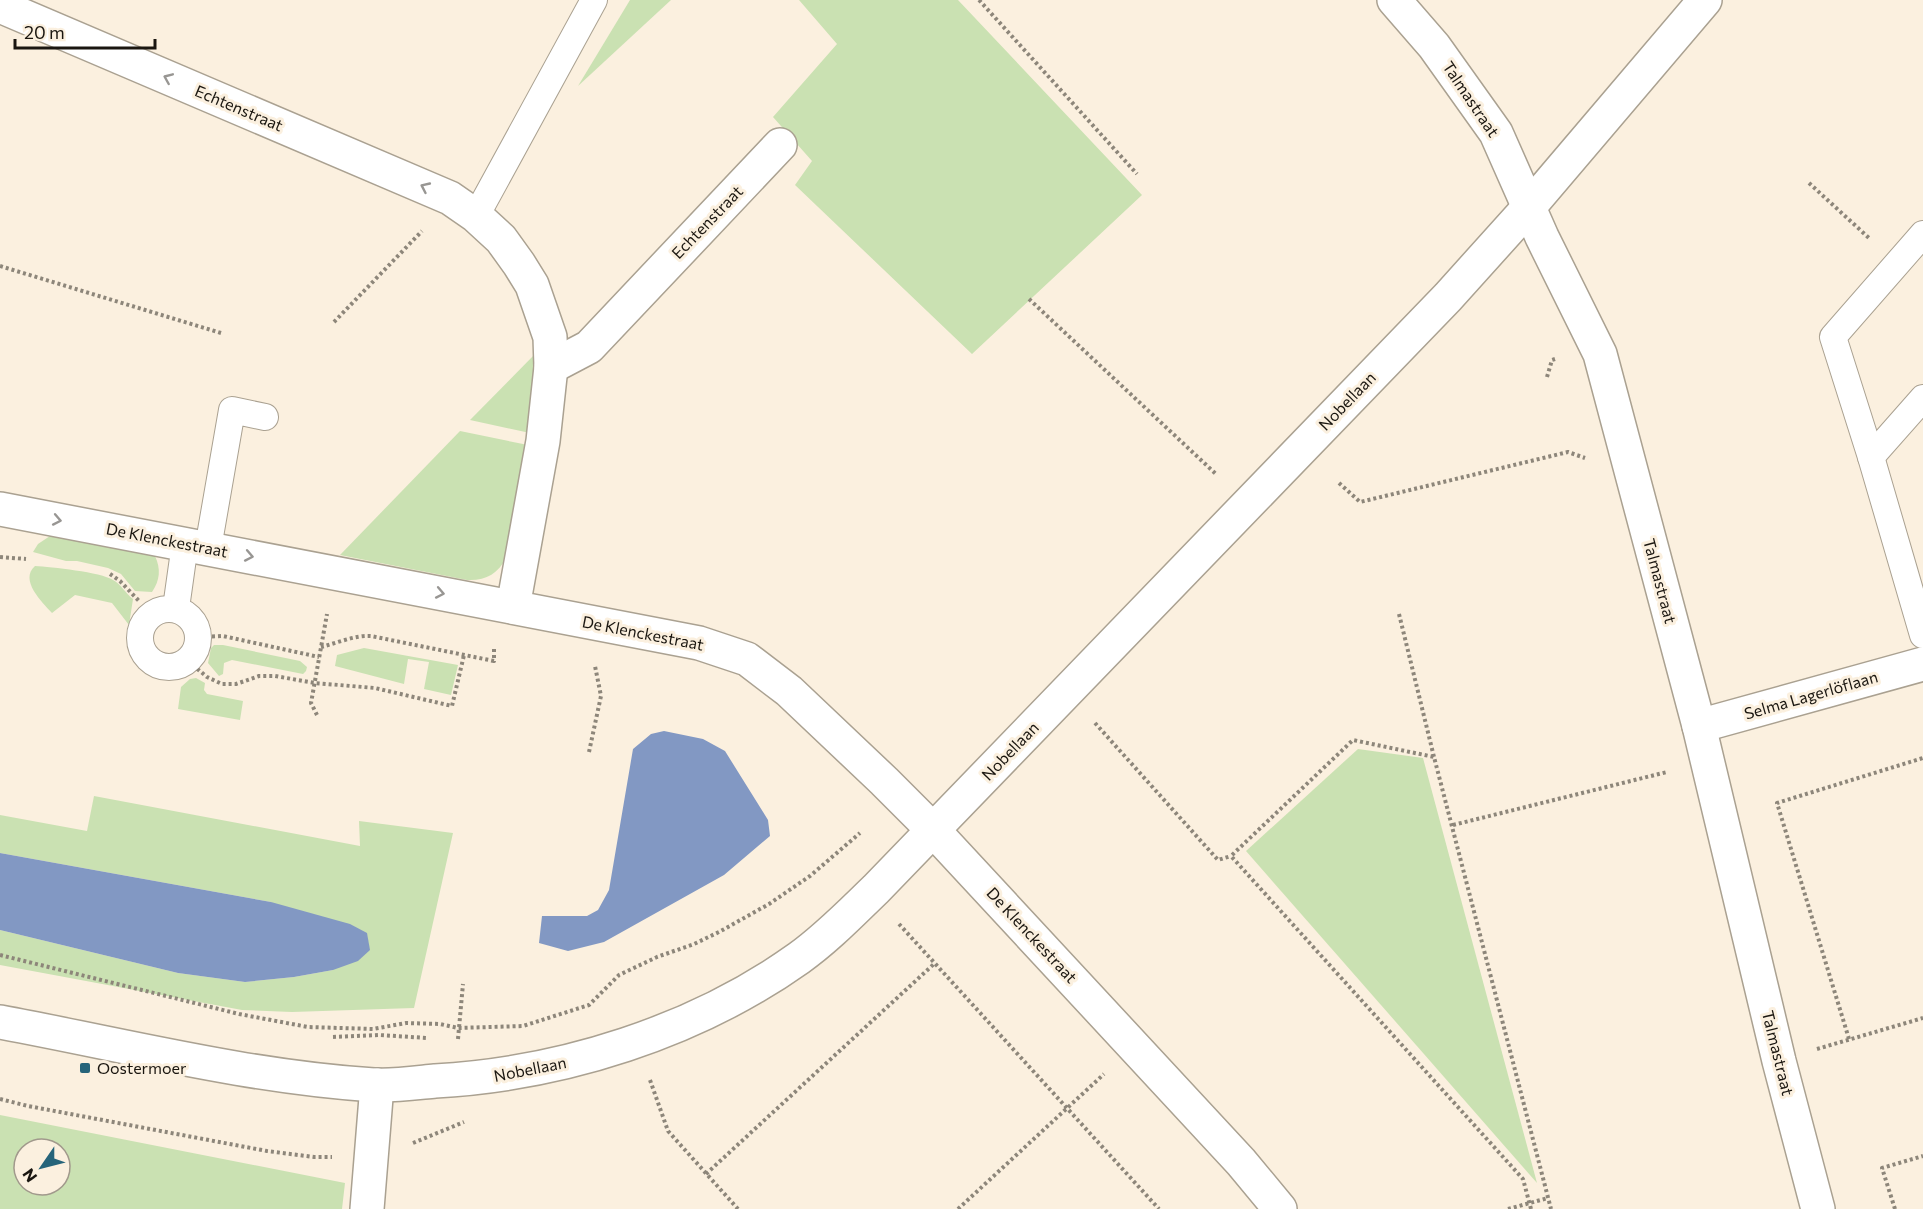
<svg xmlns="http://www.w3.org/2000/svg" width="1923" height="1209" font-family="Commissioner,sans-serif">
<rect width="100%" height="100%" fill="#fbf0df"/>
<!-- green -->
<g fill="#cae1b2" fill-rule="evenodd">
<polygon points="630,0 671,0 578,86"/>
<polygon points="799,0 958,0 1142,195 972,354 795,185 812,161 773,117 837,44"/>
<polygon points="534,355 535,368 530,433 470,420"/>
<path d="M460,431L528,445L506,558C498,574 485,581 467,580L340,555Z"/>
<path d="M50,536L155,556C161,569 160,580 152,592L135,591L121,574L108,568L77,561H66L33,552L38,544Z"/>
<path d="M35,566C51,567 101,572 113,580C121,584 126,594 133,599L129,625L112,603L75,595L52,613C42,602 19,580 35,566Z"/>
<polygon points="214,645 223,645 300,661 307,667 306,671 303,674 232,660 224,663 223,674 219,676 208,663 211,648"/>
<polygon points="364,648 458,665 451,695 424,689 429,662 408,659 404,684 335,666 337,655"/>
<polygon points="196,678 205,683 204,690 207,694 243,701 240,720 178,709 181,687 190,679"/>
<polygon points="1358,749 1423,758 1537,1183 1246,851"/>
<polygon points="94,796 360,846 359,821 453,833 414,1008 292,1012 242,1010 0,965 0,930 178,973 245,982 294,977 333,970 271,902 0,853 0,815 87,831"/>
<path d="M0,1115L345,1183L342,1209H0ZM24,1149H60V1185H24Z"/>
</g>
<!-- water -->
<g fill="#8298c3">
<polygon points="664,731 703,739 725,751 768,820 770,836 724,875 604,942 568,951 539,943 542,916 587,916 598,910 609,890 633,749 651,734"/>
<polygon points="0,853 271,902 350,924 367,933 370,950 358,961 333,970 294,977 245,982 178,973 0,930"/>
</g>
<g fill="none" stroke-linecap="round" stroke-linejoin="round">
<!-- lane casing -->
<g stroke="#aaa191" stroke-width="28">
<g id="lane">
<polyline points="476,216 594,0"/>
<polyline points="1923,234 1833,337 1871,457 1923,635"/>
<polyline points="1871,457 1923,398"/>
<polyline points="208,548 232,410 265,417"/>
<polyline points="176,608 185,544"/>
<circle cx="169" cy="638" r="29"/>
</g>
</g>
<!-- street casing -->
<g stroke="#aaa191" stroke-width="36">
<g id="street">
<polyline points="1394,0 1434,46 1496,133 1542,237 1600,354 1699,726 1779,1061 1818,1209"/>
<polyline points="0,6 450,198 476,216 501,239 519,264 532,285 550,337 551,367 543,441 513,607"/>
<polyline points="551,367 589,347 780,145"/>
<polyline points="0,509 699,643 747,659 789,691 884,781 934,831 1241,1162 1280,1209"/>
<polyline points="1699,726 1923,664"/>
<polyline points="367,1209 377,1085"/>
</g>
</g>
<!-- secondary casing -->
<g stroke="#aaa191" stroke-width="36">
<path id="secondary" d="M0,1022C124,1045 248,1077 374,1085C394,1086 415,1083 435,1081C562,1074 695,1032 799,958C827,938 851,913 876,889L1448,297L1529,207L1705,0"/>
</g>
<!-- path -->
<g stroke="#8d867a" stroke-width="4" stroke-dasharray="3 3" stroke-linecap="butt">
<polyline points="979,0 1137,174"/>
<polyline points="1809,183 1869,238"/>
<polyline points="0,266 221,333"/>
<polyline points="1029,299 1217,475"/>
<polyline points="334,322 422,231"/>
<polyline points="1547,377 1552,360 1555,359"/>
<polyline points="1339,483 1360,502 1568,452 1585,458"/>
<polyline points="0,557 26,559"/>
<polyline points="110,574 120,581 139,601"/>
<polyline points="1399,614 1434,757"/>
<polyline points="200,637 223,636 319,657"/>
<path d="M321,647C337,643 355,635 371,636L494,661V646"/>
<polyline points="188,661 207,677 222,684 236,684 259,676 275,676 315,683 375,688 452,706 464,655"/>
<polyline points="317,715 311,703 327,614"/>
<polyline points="1095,723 1218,860 1231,856"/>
<polyline points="589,752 601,696 595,666"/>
<polyline points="1453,825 1667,772"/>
<polyline points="899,924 1159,1209"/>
<polyline points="0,955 239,1014 308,1027 373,1029 406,1023 440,1024 458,1028 523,1026 589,1005 619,975 657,957 694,944 719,932 769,904 810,876 860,833"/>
<polyline points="333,1037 379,1035 427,1038"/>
<polyline points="458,1039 463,984"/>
<polyline points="1849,1039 1777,803 1923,758"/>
<polyline points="1817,1049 1923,1018"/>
<polyline points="650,1080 668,1131 738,1209"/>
<polyline points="0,1099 28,1106 267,1151 314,1157 332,1157"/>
<polyline points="413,1143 464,1122"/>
<polyline points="706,1174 935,963"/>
<polyline points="958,1209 1104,1074"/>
<polyline points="1508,1209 1548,1198"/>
<polyline points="1531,1209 1523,1179 1231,856 1353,740 1434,757 1551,1209"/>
<polyline points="1895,1209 1882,1168 1923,1156"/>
</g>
<!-- lane -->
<use href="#lane" stroke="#fff" stroke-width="26"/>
<!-- street -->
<use href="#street" stroke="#fff" stroke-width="33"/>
<!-- secondary -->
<use href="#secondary" stroke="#fff" stroke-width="33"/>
</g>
<!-- one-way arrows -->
<defs><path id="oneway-chevron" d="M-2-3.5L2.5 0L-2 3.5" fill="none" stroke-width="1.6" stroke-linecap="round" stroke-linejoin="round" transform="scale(1.5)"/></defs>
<g stroke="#989693">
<use href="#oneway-chevron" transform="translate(168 78) rotate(-157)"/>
<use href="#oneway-chevron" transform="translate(425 187) rotate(-155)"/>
<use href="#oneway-chevron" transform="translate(57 520) rotate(11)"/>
<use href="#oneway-chevron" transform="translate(249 556) rotate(11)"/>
<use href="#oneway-chevron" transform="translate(440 593) rotate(11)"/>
</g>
<!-- markers -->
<rect fill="#26647a" stroke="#fbf0df" stroke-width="2" x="79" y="1062" width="12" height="12" rx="3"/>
<g text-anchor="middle" stroke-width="6" stroke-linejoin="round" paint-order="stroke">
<!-- street labels -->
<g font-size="16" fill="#1a1610" stroke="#fbf0df">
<text transform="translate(1471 99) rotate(56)" y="6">Talmastraat</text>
<text transform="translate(239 108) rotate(23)" y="6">Echtenstraat</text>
<text transform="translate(707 222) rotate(-46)" y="6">Echtenstraat</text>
<text transform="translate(1347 401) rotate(-46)" y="6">Nobellaan</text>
<text transform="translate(167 540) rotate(11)" y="6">De Klenckestraat</text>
<text transform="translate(1660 581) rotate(75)" y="6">Talmastraat</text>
<text transform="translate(643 633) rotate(11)" y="6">De Klenckestraat</text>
<text transform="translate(1811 695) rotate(-16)" y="6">Selma Lagerlöflaan</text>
<text transform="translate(1010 751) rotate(-46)" y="6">Nobellaan</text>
<text transform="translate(1032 935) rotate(47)" y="6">De Klenckestraat</text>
<text transform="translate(1778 1053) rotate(76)" y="6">Talmastraat</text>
<text transform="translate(530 1069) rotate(-11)" y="6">Nobellaan</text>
</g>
<!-- poi labels -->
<g font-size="16" fill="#1a1610" stroke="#fbf0df" text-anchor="start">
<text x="97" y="1074">Oostermoer</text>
</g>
</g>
<!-- north arrow -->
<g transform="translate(42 1167) rotate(235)"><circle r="28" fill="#fbf0df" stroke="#a1998c" stroke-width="1.5"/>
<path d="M0-4.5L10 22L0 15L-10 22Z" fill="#26647a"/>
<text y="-9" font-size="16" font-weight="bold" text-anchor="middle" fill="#1a1610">N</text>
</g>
<!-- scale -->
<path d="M15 39v9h140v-9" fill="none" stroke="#1a1610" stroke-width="3"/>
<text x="24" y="39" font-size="18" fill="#1a1610" stroke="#fbf0df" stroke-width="4.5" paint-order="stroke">20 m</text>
</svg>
